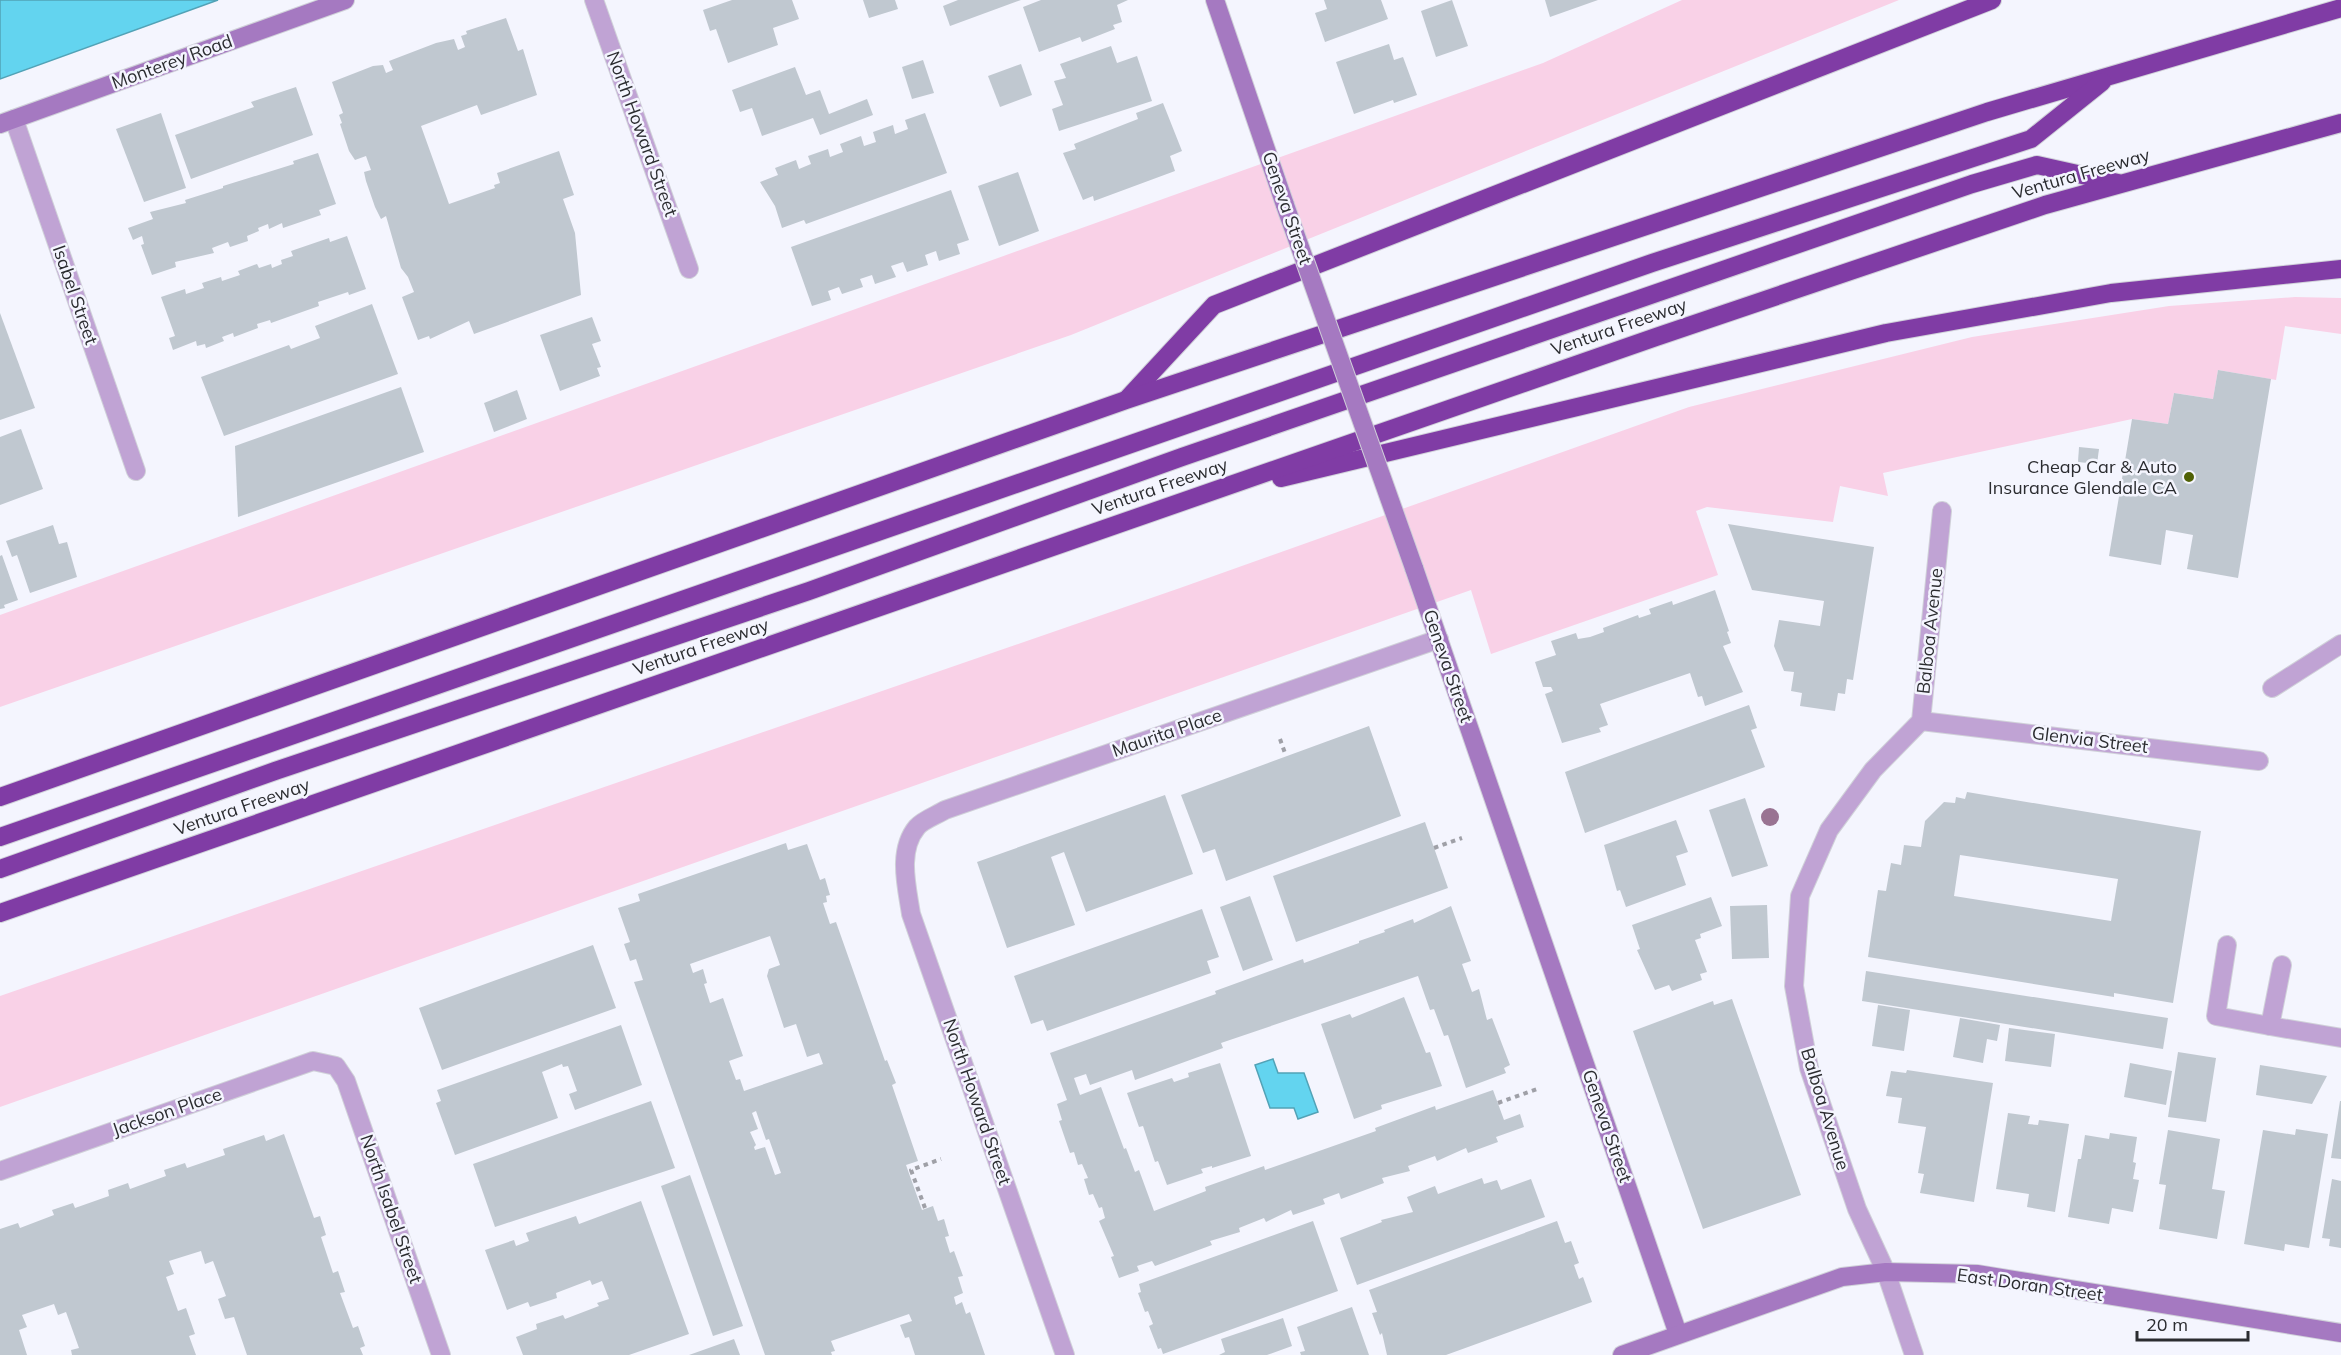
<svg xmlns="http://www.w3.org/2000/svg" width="2341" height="1355" font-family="Mulish,sans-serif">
<rect width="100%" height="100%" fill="#f4f5fe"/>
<!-- green -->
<g fill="#f9d1e7">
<polygon points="1682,0 1899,0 1071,335 0,707 0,615 1543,63"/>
<polygon points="2295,297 2341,298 2341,334 2285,326 2276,380 2218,370 2213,399 2174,393 2168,424 2132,419 1883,473 1888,496 1840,486 1833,522 1707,507 1696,511 1718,575 1491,654 1471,590 0,1107 0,996 1180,588 1689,407 1972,337 2169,306"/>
</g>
<!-- water -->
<g fill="#63d4ef" stroke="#52a2b6" stroke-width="1.5">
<polygon points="0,0 218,0 0,79"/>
<polygon points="1273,1059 1278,1073 1304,1073 1318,1112 1298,1119 1294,1108 1270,1108 1255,1065"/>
</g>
<!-- building -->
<g fill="#c0c8d0" fill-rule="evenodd">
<polygon points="732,0 792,0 799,19 773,28 778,45 728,63 716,29 710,31 703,10"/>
<polygon points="863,0 895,0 898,9 869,18"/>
<polygon points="958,0 1021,0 950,26 943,6"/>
<polygon points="1041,0 1128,0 1117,5 1122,22 1113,25 1115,29 1082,42 1080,37 1039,52 1023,7"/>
<polygon points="1324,0 1381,0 1388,19 1325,42 1315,13 1327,9"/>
<polygon points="1452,0 1468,46 1436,57 1421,11"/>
<polygon points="1545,0 1598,0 1550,17"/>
<polygon points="506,18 518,51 523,49 537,95 481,115 477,105 421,126 449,204 495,188 494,185 500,183 497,173 559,151 574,195 563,199 575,233 581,295 474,334 469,321 430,339 429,336 418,340 402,297 414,292 408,277 401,268 386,216 381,219 375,207 366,181 364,172 371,170 366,156 355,160 349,151 340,124 342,123 339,115 343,113 332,82 373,66 383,65 386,73 393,70 389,61 436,43 454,39 458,50 465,47 461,36 467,34 466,31"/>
<polygon points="1389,44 1394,60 1403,57 1417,95 1394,103 1393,100 1354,114 1336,62"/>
<polygon points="1111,46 1117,63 1137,56 1152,101 1059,131 1052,109 1063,105 1054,81 1066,78 1060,64"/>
<polygon points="923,60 934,93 912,99 902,67"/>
<polygon points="1021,64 1032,95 1000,107 988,76"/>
<polygon points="795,67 806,95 820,90 829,114 867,99 873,115 820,135 813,118 762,136 752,108 740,112 732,90"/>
<polygon points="296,87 313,135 191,179 175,135 254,107 251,102"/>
<polygon points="1163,103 1182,151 1170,156 1175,171 1094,201 1093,196 1083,200 1063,153 1076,149 1074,144 1138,119 1136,113"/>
<polygon points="161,113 186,188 144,202 116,129"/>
<polygon points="925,113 947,173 806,224 804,220 782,228 775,206 760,182 778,175 775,168 796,160 799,169 811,164 808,156 828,149 830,157 843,152 840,144 861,136 864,146 876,142 873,132 893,125 895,134 908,129 905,120"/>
<polygon points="318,153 336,204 319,210 321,215 283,228 282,223 269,229 268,224 258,228 259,231 247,236 248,241 230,247 228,242 212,248 214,253 175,262 176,267 152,275 141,245 144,244 142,236 133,240 128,228 153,219 150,212 186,203 185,200 223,188 223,186 294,164 293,161"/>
<polygon points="1018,172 1039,231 999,246 978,186"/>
<polygon points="951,190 969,240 957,244 960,254 939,261 936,251 925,255 928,265 907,272 903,262 891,266 896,277 875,284 872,275 860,279 863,287 842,294 839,287 828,291 831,300 812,306 791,247"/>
<polygon points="347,236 366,289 349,295 348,292 318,302 319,306 271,323 270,320 257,324 258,328 234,337 233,333 222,337 224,341 206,348 205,344 197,346 196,341 173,350 169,338 175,336 161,297 185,289 186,294 204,288 202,283 221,277 222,281 240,275 238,271 257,264 259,268 271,264 272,268 282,264 281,260 293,256 291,251 329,238 330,242"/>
<polygon points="372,304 398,374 224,436 201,377 289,345 291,349 320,338 315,326"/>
<polygon points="0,313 35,408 0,420"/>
<polygon points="592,317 601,341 592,344 601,367 597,368 600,376 560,391 540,335"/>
<polygon points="2218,370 2271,379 2238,578 2187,569 2193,535 2166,530 2161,565 2109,556 2132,419 2168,424 2174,393 2213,399"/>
<polygon points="401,387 424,452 238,517 235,446"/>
<polygon points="517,390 527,419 494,432 484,403"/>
<polygon points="21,429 43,489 0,505 0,437"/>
<polygon points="2079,447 2099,449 2097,464 2078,462"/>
<polygon points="1728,524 1874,547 1853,680 1847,679 1845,694 1838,693 1835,711 1800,706 1802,693 1791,691 1794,672 1784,671 1774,646 1779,620 1820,626 1824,601 1752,590"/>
<polygon points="53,525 59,544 67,542 77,577 30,593 17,555 12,557 6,541"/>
<polygon points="2,555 18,600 4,605 5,608 0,609 0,556"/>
<polygon points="1715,590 1729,631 1727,632 1731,643 1723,646 1743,692 1705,706 1702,696 1698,697 1690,673 1600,704 1608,725 1599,728 1601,732 1562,743 1545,694 1553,691 1551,687 1543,687 1535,662 1556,655 1551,641 1576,633 1578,639 1590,637 1604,632 1603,628 1638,615 1639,618 1651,614 1649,609 1672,601 1673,605"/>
<polygon points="1749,705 1757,728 1751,730 1765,767 1585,833 1565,772"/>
<polygon points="1369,726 1401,816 1226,881 1215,849 1203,853 1181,795"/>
<path d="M1967,792L2201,831L2173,1003L2114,993V997L1868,957L1878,890L1886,891L1891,863L1901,865L1904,845L1921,847L1925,821L1944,802L1955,803L1956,797L1965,799ZM1960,855L2118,879L2111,921L1954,896Z"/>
<polygon points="1165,795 1193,874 1086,912 1064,852 1051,857 1075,925 1007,948 977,862"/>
<polygon points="1745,798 1768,866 1732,877 1709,810"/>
<polygon points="1676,820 1688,852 1676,856 1686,885 1626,907 1620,890 1617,891 1604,845"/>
<polygon points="1425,822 1448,888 1296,942 1273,876"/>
<path d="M786,843L788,850L807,844L820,880L825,878L830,895L826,896L827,902L823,903L830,924L836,922L885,1061L887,1060L896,1083L892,1085L918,1161L906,1165L922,1210L933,1206L938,1221L944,1219L949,1236L945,1237L950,1253L954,1251L963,1276L958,1277L963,1293L954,1297L956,1305L962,1302L966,1314L970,1312L985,1355H915L909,1337L905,1338L900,1325L912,1321L909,1314L831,1341L835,1351L831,1352L832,1355H765L634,982L643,980L636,959L630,961L624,944L630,942L618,908L640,901L638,894ZM770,936L780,965L769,969L767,976L784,1028L796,1024L807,1057L819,1053L823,1064L744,1091L740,1079L736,1080L729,1061L743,1056L723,998L710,1003L704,984L707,983L703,969L693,973L690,964ZM756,1111L766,1140L769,1139L781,1173L775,1175L765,1147L755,1150L754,1147L756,1145L750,1132L758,1129L752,1113Z"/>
<polygon points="1250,896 1273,960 1243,971 1220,907"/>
<polygon points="1711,897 1722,926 1700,934 1701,938 1695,940 1707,972 1700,974 1702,980 1672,991 1669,985 1655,990 1637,950 1640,949 1632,925"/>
<polygon points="1767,905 1769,958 1732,959 1730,906"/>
<polygon points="1451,906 1471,961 1462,964 1472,992 1479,989 1487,1020 1492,1018 1510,1065 1504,1068 1506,1073 1466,1088 1448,1035 1444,1036 1434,1009 1430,1010 1418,976 1221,1043 1223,1048 1135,1080 1132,1070 1090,1085 1086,1074 1074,1078 1080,1095 1101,1087 1124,1149 1126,1148 1135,1172 1139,1170 1154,1211 1206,1191 1205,1187 1264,1166 1265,1170 1376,1131 1375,1128 1435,1106 1436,1110 1493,1090 1504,1120 1520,1114 1524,1127 1496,1137 1498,1142 1468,1153 1466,1148 1437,1161 1435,1156 1408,1166 1410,1171 1382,1178 1384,1183 1341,1199 1339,1193 1323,1199 1325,1204 1293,1215 1291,1210 1266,1222 1264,1218 1239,1228 1240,1232 1210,1241 1212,1245 1155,1266 1152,1261 1137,1266 1139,1271 1119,1278 1111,1257 1114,1256 1099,1221 1105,1218 1102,1207 1099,1208 1093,1194 1089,1195 1084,1179 1088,1178 1082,1164 1078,1165 1074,1152 1070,1153 1059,1121 1062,1120 1057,1104 1067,1100 1050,1053 1216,994 1215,991 1303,959 1304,963 1359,943 1359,941 1385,932 1384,930 1413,919 1414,923"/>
<polygon points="1202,909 1219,957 1207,961 1211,973 1047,1031 1043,1020 1031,1024 1014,976"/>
<polygon points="593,945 616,1008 442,1070 419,1008"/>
<polygon points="1866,971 2168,1018 2163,1049 1862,1001"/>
<polygon points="1404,997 1426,1053 1430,1052 1442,1086 1381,1105 1382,1109 1354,1119 1321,1024 1350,1014 1352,1018"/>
<polygon points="1732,999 1801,1195 1703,1229 1633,1031 1713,1001 1714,1005"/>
<polygon points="1878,1005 1910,1010 1904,1051 1872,1046"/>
<polygon points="1960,1018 2000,1025 1997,1041 1987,1039 1983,1063 1953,1057"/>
<polygon points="621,1025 642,1085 575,1110 569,1094 577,1091 568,1066 563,1067 562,1064 542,1072 558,1118 455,1155 436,1103 441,1101 437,1090"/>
<polygon points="2009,1028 2055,1034 2051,1067 2005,1061"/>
<polygon points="2178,1052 2216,1058 2206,1122 2168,1117"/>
<polygon points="1220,1063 1251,1156 1212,1168 1212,1166 1201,1169 1203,1173 1167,1185 1158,1161 1155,1162 1143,1126 1139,1127 1127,1093 1172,1078 1174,1082 1189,1077 1188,1073"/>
<polygon points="2130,1063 2172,1071 2166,1105 2124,1097"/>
<polygon points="2260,1065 2327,1076 2312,1104 2256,1095"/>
<polygon points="1907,1070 1993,1083 1974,1202 1920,1193 1924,1174 1918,1173 1926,1127 1898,1123 1902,1098 1886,1096 1891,1071 1906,1073"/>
<polygon points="651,1101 675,1168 495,1227 473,1164"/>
<polygon points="2340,1101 2341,1101 2341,1159 2331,1158"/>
<polygon points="2008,1113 2030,1116 2028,1124 2038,1125 2039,1120 2069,1124 2055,1212 2027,1207 2029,1194 1996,1189"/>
<polygon points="2296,1129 2328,1134 2309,1248 2285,1244 2284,1251 2244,1244 2263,1130 2295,1135"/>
<polygon points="2168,1130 2220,1139 2212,1189 2225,1191 2217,1239 2159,1229 2166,1185 2159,1184"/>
<polygon points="2110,1133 2137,1137 2133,1162 2136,1163 2133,1179 2139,1180 2133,1212 2112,1208 2109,1224 2068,1217 2078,1159 2081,1159 2085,1135 2109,1139"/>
<polygon points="284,1134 314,1218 320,1216 326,1235 321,1237 333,1273 338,1271 345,1292 340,1293 353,1328 358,1326 365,1346 360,1348 363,1355 247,1355 234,1317 225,1319 218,1299 226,1296 213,1261 205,1264 201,1251 169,1261 174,1274 166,1277 178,1311 186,1308 195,1334 189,1336 196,1355 72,1355 71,1350 79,1348 66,1312 58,1315 54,1304 22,1315 27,1327 19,1330 27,1355 0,1355 0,1229 18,1223 20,1228 54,1215 52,1210 73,1203 75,1208 109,1196 108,1190 128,1183 130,1189 166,1176 164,1170 185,1163 187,1168 225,1155 223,1149 264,1135 266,1141"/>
<polygon points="690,1175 743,1326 713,1336 661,1186"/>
<polygon points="1482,1178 1484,1184 1497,1180 1501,1190 1531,1179 1545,1217 1357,1285 1340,1238 1382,1222 1381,1220 1413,1212 1407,1197 1435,1186 1438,1194"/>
<polygon points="2332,1179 2341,1181 2341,1248 2329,1246 2330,1239 2322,1238"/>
<polygon points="641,1201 689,1334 629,1355 523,1355 516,1337 537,1329 536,1324 563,1315 565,1319 599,1306 597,1303 609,1299 602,1281 592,1285 590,1280 556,1293 557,1298 530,1307 528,1302 507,1310 485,1250 514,1240 516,1246 529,1241 526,1233 576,1216 579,1224"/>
<polygon points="1313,1221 1338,1291 1163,1354 1161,1348 1158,1349 1149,1326 1153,1324 1148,1311 1145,1312 1138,1293 1141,1292 1139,1284"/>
<polygon points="1557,1221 1565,1243 1571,1241 1579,1263 1574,1265 1579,1279 1583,1277 1592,1302 1446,1355 1387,1355 1382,1333 1380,1335 1372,1313 1377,1312 1369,1290"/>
<polygon points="1352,1307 1369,1355 1301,1355 1300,1352 1305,1351 1297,1327"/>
<polygon points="1283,1318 1292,1346 1267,1355 1219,1355 1225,1352 1221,1339"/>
<polygon points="734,1339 740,1355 689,1355"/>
</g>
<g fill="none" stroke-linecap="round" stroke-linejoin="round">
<!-- lane casing -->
<g stroke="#d0d1d9" stroke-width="20">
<g id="lane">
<polyline points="2272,688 2341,644"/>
<polyline points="2227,945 2216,1016 2270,1026"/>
<polyline points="2282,965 2270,1026 2341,1038"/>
</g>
</g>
<!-- street casing -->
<g stroke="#d0d1d9" stroke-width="20">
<g id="street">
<polyline points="594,0 689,269"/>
<polyline points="14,119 136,471"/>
<polyline points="1921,721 2259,761"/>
<polyline points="0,1171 313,1061 336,1066 346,1081 441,1355"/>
<path d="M1065,1355L911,914C907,887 897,851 917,827C923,820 937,815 945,810L1439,639"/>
<polyline points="1914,1355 1886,1272 1857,1209 1809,1068 1794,986 1800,896 1829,830 1873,770 1921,721 1942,511"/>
</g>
</g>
<!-- secondary casing -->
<g stroke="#d0d1d9" stroke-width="20">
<g id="secondary">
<polyline points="1215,0 1285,205"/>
<polyline points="0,124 345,0"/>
<polyline points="1414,568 1678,1334"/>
<polyline points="1622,1355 1842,1277 1886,1272 1977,1274 2341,1333"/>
</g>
</g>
<!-- highway casing -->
<g stroke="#d0d1d9" stroke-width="20">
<g id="highway">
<polyline points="1127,399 1214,305 1992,0"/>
<polyline points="1281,478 1886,333 2111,293 2341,269"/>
<polyline points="0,797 1126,400 1987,112 2341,8"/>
<polyline points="0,837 1652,263 2031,139 2102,82"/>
<polyline points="0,869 275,771 809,591 1182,457 1972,184 2037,165 2118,183"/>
<polyline points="0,913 1656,337 2045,205 2341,123"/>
</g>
</g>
<!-- path -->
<g stroke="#9fa0a7" stroke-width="4" stroke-dasharray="4.5 4.5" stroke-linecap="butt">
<polyline points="1280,739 1286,756"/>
<polyline points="1434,848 1462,838"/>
<polyline points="1498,1103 1540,1088"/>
<polyline points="925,1208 911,1170 941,1159"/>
</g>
<!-- lane -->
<use href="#lane" stroke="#c0a3d4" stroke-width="18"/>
<!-- street -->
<use href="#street" stroke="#c0a3d4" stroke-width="18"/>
<!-- secondary -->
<use href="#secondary" stroke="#a579c1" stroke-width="18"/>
<!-- highway -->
<use href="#highway" stroke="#803ca5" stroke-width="18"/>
<!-- secondary-bridge casing -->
<g stroke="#d0d1d9" stroke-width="20" stroke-linecap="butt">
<polyline id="secondary-bridge" points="1285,205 1414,568"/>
</g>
<!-- secondary-bridge -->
<use href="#secondary-bridge" stroke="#a579c1" stroke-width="18"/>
</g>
<!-- trees -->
<circle fill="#997392" cx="1770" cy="817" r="9"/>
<!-- markers -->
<circle fill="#506106" stroke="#f4f5fe" stroke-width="2" cx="2189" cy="477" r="6"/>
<g text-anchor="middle" stroke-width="5" stroke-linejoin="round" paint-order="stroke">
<!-- street labels -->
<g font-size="18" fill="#2b2c30" stroke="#f4f5fe">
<text transform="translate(172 62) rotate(-20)" y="6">Monterey Road</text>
<text transform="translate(642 134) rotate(70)" y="6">North Howard Street</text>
<text transform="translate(2081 174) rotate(-16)" y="6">Ventura Freeway</text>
<text transform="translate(1287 208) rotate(71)" y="6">Geneva Street</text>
<text transform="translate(75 295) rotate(71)" y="6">Isabel Street</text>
<text transform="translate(1619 327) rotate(-19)" y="6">Ventura Freeway</text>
<text transform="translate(1160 487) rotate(-19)" y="6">Ventura Freeway</text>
<text transform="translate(1930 631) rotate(-84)" y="6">Balboa Avenue</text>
<text transform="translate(701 647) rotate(-19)" y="6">Ventura Freeway</text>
<text transform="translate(1448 666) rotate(71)" y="6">Geneva Street</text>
<text transform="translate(1167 733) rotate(-19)" y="6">Maurita Place</text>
<text transform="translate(2090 740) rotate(7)" y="6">Glenvia Street</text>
<text transform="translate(242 807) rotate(-19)" y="6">Ventura Freeway</text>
<text transform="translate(977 1102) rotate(71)" y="6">North Howard Street</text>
<text transform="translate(1825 1109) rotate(73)" y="6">Balboa Avenue</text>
<text transform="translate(167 1112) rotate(-19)" y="6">Jackson Place</text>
<text transform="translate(1607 1126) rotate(71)" y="6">Geneva Street</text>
<text transform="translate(391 1209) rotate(71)" y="6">North Isabel Street</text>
<text transform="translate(2030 1285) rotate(8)" y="6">East Doran Street</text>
</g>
<!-- poi labels -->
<g font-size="18" fill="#2b2c30" stroke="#f4f5fe" text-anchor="end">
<text x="2177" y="473">Cheap Car &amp; Auto<tspan x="2177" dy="21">Insurance Glendale CA</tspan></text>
</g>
</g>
<!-- scale -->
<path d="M2137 1331v9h111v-9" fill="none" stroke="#2b2c30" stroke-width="3"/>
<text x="2146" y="1331" font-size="18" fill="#2b2c30" stroke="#f4f5fe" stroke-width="4.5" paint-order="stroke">20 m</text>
</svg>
